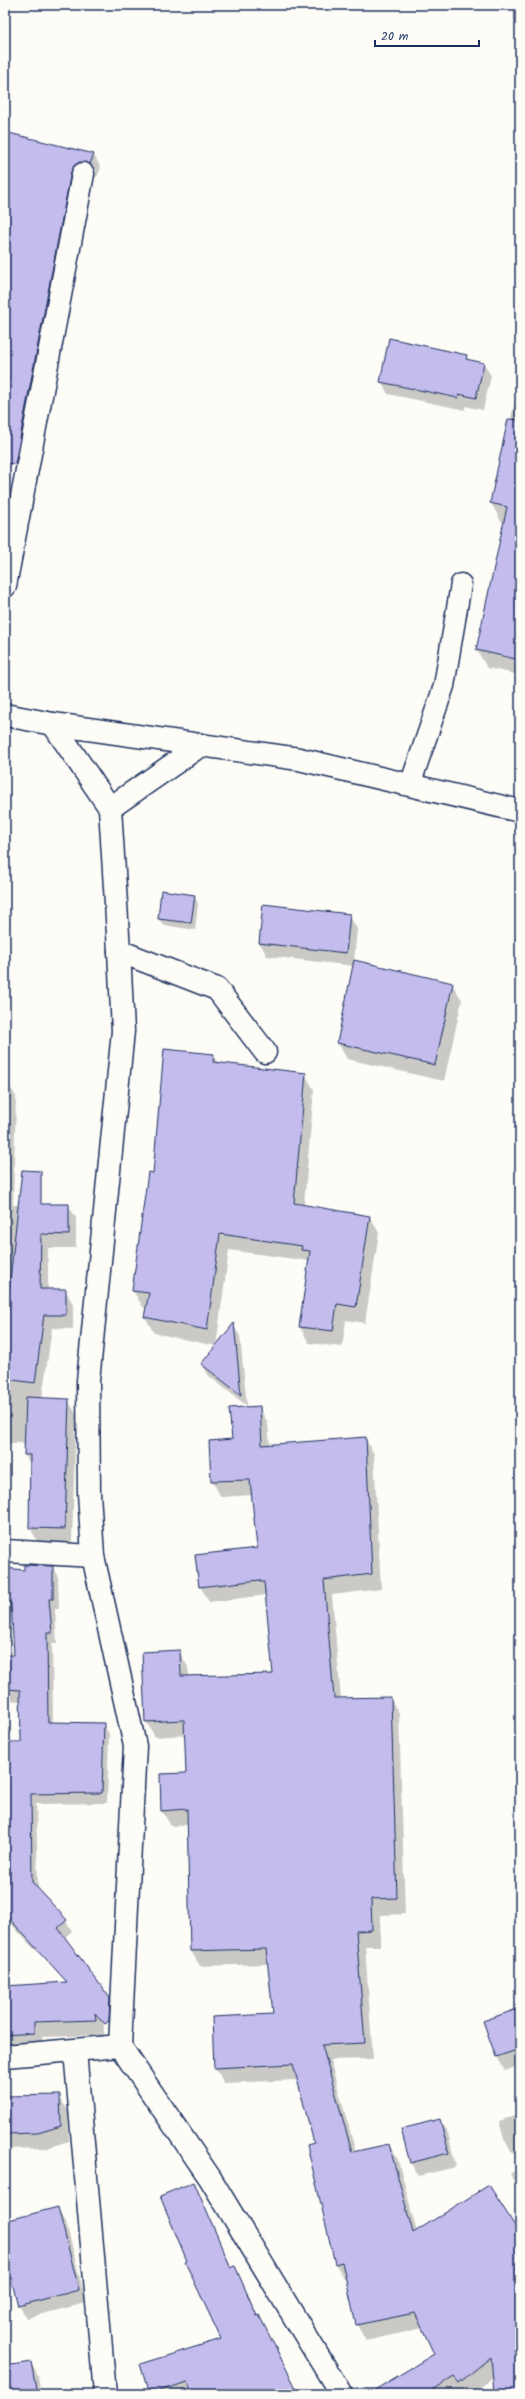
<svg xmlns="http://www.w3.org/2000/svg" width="525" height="2399" font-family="Kalam,sans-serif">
<rect width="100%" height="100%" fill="#fdfcf7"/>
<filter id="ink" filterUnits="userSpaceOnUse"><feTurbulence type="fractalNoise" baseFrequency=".025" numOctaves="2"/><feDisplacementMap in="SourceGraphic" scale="8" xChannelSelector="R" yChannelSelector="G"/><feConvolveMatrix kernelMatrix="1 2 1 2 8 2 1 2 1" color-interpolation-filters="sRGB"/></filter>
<g filter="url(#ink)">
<!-- shadow -->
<g fill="#0003">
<polygon points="5,133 94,155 101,168 97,177 86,175 26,456 5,451"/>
<polygon points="466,356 469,361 484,364 491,376 483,410 465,406 465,410 388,394 381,381"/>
<polygon points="515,401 520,402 520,675 487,668 477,650 505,522 501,521 491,503"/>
<polygon points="194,896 198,903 195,930 163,925 159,919"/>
<polygon points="264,905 349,915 357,929 354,961 452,984 462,1000 444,1081 347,1059 338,1043 354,966 267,956 260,943"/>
<polygon points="213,1055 218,1063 305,1074 314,1090 304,1205 370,1217 379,1233 365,1323 346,1320 342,1347 309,1343 300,1327 309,1261 229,1250 216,1346 233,1325 240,1336 247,1406 209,1376 202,1364 216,1346 154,1333 145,1317 147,1308 143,1307 133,1291 154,1174"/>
<polygon points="5,1083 8,1083 16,1097 13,1205 68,1205 76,1218 76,1248 48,1248 48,1290 65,1290 73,1304 73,1329 52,1328 42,1399 68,1400 76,1414 72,1542 38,1542 30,1528 31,1466 25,1455 25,1443 5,1443"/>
<polygon points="259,1407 268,1423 270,1445 365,1438 374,1454 381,1589 332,1595 341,1699 390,1698 399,1714 405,1914 380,1915 381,1946 365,1946 373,2059 330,2060 356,2152 389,2145 398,2160 417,2232 520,2236 520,2394 495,2394 494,2377 474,2394 392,2394 435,2354 423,2328 366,2341 357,2325 347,2278 344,2279 335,2263 316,2143 298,2080 224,2083 215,2067 274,2015 269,1964 200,1966 191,1951 188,1825 171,1826 162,1811 187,1774 186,1735 155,1737 146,1721 179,1651 188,1667 189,1677 274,1675 267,1595 209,1602 200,1586 258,1549 253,1495 221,1497 212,1481 210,1442 233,1440"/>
<polygon points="52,1567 58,1577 59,1609 55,1609 57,1643 52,1643 53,1723 103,1724 109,1734 107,1803 36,1804 38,1889 66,1921 72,1931 64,1938 103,1997 104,2035 42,2037 43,2048 5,2051 5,1987 88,1982 34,1949 5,1917 5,1770 22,1770 21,1701 5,1700 5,1656 15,1656 13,1612 5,1611 5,1569 25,1571"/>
<polygon points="520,2009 520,2065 505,2071 497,2057 484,2021"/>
<polygon points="59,2096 68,2111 69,2141 47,2148 5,2149 5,2097"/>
<polygon points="520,2114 520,2151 512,2153 504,2139 499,2121"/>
<polygon points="440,2120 448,2133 456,2167 418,2176 411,2163 402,2129"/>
<polygon points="520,2167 520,2193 510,2174"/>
<polygon points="193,2183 232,2268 234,2268 241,2279 258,2317 299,2394 150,2394 141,2365 222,2340 189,2262"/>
<polygon points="58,2209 66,2222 86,2303 26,2318 19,2305 5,2250 5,2222"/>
<polygon points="31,2363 38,2376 41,2394 11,2394"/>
</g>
<!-- building -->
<g fill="#c4bced" stroke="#1b2f5e">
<polygon points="5,132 94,154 90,164 79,162 71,172 15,464 5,463"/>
<polygon points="389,338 467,355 466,359 484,363 476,398 459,394 458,398 380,382"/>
<polygon points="508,419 520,420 520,660 476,650 507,507 490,503"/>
<polygon points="161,890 195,895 191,923 158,919"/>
<polygon points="263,904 350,914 346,953 259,943"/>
<polygon points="354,960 453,983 435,1065 337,1043"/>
<polygon points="164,1049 214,1054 213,1062 306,1073 294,1203 370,1216 356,1307 337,1304 333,1331 299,1327 310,1251 301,1250 302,1246 220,1234 207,1330 144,1317 149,1293 132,1291 148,1172 153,1173"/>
<polygon points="22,1170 41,1171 41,1204 69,1204 69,1235 41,1234 40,1289 66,1289 66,1315 44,1315 35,1383 5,1379 5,1289 9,1289"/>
<polygon points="234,1323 241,1395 201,1364"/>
<polygon points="26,1397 69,1399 65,1529 29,1528 30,1455 24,1455"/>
<polygon points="260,1406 262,1445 366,1437 372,1574 324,1580 334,1698 391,1697 397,1898 371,1899 372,1930 356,1931 365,2043 322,2045 352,2152 389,2144 413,2233 489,2185 520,2234 520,2394 494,2394 491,2357 459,2383 454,2377 426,2394 368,2394 434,2354 415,2313 356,2325 342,2262 335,2264 307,2145 314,2143 293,2064 214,2068 212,2017 273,2014 266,1949 190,1951 187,1809 161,1811 160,1774 186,1773 184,1720 145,1722 142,1652 180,1650 181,1676 273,1674 264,1582 260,1582 260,1580 199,1587 195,1555 257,1548 250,1480 211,1481 209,1441 232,1439 229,1408"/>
<polygon points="24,1565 53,1566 53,1599 49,1599 52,1633 47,1633 48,1722 104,1723 102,1793 31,1794 32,1882 67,1920 58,1928 110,1998 109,2021 105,2024 95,2013 96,2020 34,2022 34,2033 5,2035 5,1986 67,1982 5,1914 5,1742 21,1742 20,1690 5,1689 5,1655 14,1655 11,1603 5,1602 5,1568 24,1570"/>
<polygon points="520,2008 520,2049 496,2057 483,2021"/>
<polygon points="60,2095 61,2126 38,2133 5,2134 5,2096"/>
<polygon points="440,2119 449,2153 410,2163 401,2129"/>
<polygon points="194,2182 231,2268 235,2266 257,2316 259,2315 299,2394 192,2394 188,2382 149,2394 140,2364 221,2339 185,2262 187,2261 160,2196"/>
<polygon points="58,2207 79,2290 18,2306 5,2254 5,2221"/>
<polygon points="31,2362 37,2394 10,2394 5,2366"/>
</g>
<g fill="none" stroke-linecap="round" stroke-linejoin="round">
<!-- service casing -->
<g stroke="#1b2f5e" stroke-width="23">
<polyline id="service" points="410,785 444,686 461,584"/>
</g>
<!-- minor casing -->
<g stroke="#1b2f5e" stroke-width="25">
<g id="minor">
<polyline points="5,586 83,174"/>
<polyline points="5,715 53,724 299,759 520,811"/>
<polyline points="53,724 110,808 119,951 123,1031 88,1381 89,1493 93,1556 135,1746 120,2046 210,2178 341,2394"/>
<polyline points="110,808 201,745"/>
<polyline points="119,951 217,989 265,1052"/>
<polyline points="5,1551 93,1556"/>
<polyline points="75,2051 105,2394"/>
<polyline points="5,2056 120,2046"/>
</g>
</g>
<!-- service -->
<use href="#service" stroke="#fdfcf7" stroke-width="20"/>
<!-- minor -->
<use href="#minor" stroke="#fdfcf7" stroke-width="22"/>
</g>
</g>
<!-- margin -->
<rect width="525" height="2399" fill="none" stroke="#fdfcf7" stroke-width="20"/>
<rect x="10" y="10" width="505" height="2379" fill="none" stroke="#1b2f5e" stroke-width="1.5" filter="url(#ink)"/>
<!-- scale -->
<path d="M375 40v6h104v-6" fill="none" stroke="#1b2f5e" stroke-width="2"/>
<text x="381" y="40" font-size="12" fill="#1b2f5e" stroke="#fdfcf7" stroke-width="3" paint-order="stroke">20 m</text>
</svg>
